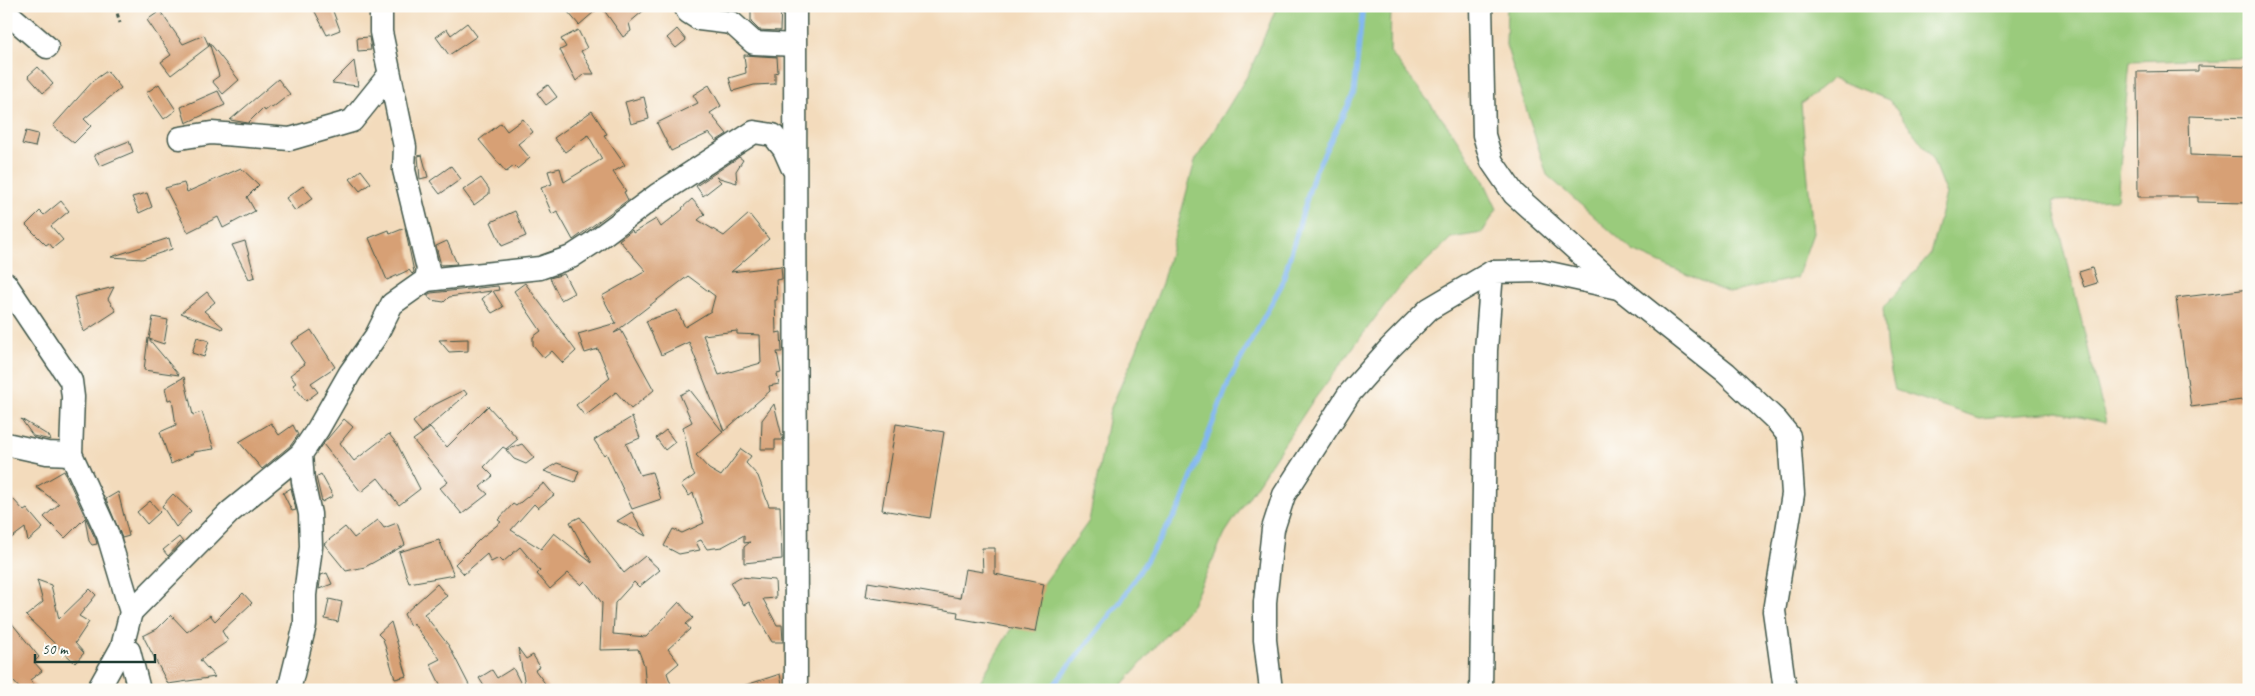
<svg xmlns="http://www.w3.org/2000/svg" width="2255" height="696" font-family="Caveat,sans-serif">
<rect width="100%" height="100%" fill="#fdfcf7"/>
<filter id="ink" filterUnits="userSpaceOnUse"><feTurbulence type="fractalNoise" baseFrequency=".02" numOctaves="2"/><feDisplacementMap in="SourceGraphic" scale="10" xChannelSelector="R" yChannelSelector="G"/><feConvolveMatrix kernelMatrix="1 2 1 2 8 2 1 2 1" color-interpolation-filters="sRGB"/></filter>
<filter id="wash" filterUnits="userSpaceOnUse"><feTurbulence type="fractalNoise" baseFrequency=".0096" numOctaves="4" result="noise"/><feDisplacementMap in="SourceGraphic" scale="20" xChannelSelector="R" yChannelSelector="G"/><feGaussianBlur stdDeviation="1.12" result="paint"/><feColorMatrix in="noise" values="0 0 0 0 0 0 0 0 0 0 0 0 0 0 0 0 0 1.4 0 .05"/><feComposite in="paint" operator="in"/></filter>
<g filter="url(#wash)">
<rect width="100%" height="100%" fill="#f3dbbc"/>
<!-- green -->
<g fill="#9acb7b" stroke="#5c8458">
<polygon points="1277,6 1391,6 1390,52 1450,129 1483,179 1497,209 1482,233 1451,238 1396,290 1310,405 1225,533 1192,605 1118,690 975,690 1009,632 1089,521 1110,410 1136,351 1162,283 1195,161 1249,73"/>
<polygon points="1507,6 2249,6 2249,57 2130,61 2117,199 2053,201 2106,423 2058,412 1979,418 1895,390 1887,354 1883,308 1930,254 1946,194 1931,156 1889,100 1833,78 1801,104 1813,233 1797,278 1729,293 1633,251 1547,175 1506,45"/>
</g>
<g fill="none" stroke-linecap="round" stroke-linejoin="round">
<!-- stream -->
<polyline stroke="#82b7f0" stroke-width="5" points="1050,690 1121,601 1180,507 1230,379 1282,284 1314,174 1354,93 1363,6"/>
</g>
<g id="blocks">
<!-- building -->
<g fill="#d7a074" fill-rule="evenodd">
<polygon points="312,6 331,6 340,30 327,35"/>
<polygon points="575,6 601,6 579,25 568,12"/>
<polygon points="601,6 649,6 629,23 631,31 623,37"/>
<polygon points="751,6 781,6 780,31 759,30 751,22"/>
<polygon points="160,11 183,44 204,35 209,46 171,75 161,62 171,55 147,20"/>
<polygon points="467,23 477,36 449,55 436,37 447,29 451,35"/>
<polygon points="677,29 686,40 676,48 667,38"/>
<polygon points="578,30 587,48 581,51 594,74 584,74 576,81 560,50 566,47 561,39"/>
<polygon points="369,37 371,50 358,51 357,38"/>
<polygon points="209,42 239,80 223,94 212,81 219,76"/>
<polygon points="744,55 777,57 778,72 775,73 775,84 754,85 733,91 729,78 746,73"/>
<polygon points="354,61 358,86 332,83"/>
<polygon points="2198,66 2249,67 2249,118 2189,116 2190,155 2249,157 2249,203 2198,202 2198,197 2138,197 2137,72 2198,71"/>
<polygon points="38,67 53,84 43,93 28,76"/>
<polygon points="107,71 121,88 84,119 91,126 74,143 53,126 94,80"/>
<polygon points="278,79 290,94 272,108 271,106 265,111 263,108 248,123 230,120"/>
<polygon points="159,84 176,110 164,119 146,93"/>
<polygon points="548,85 557,97 546,105 537,93"/>
<polygon points="709,85 721,106 710,113 727,134 716,141 709,133 671,151 657,123 698,103 693,95"/>
<polygon points="218,91 225,105 186,123 181,107"/>
<polygon points="644,97 649,119 631,124 625,102"/>
<polygon points="592,111 607,134 604,135 625,165 613,172 626,191 624,192 628,200 573,240 557,211 552,214 541,188 552,184 548,171 560,168 564,182 602,159 588,135 565,152 554,138"/>
<polygon points="523,119 533,132 518,144 530,158 517,169 514,166 506,172 479,140 501,123 507,131"/>
<polygon points="26,131 38,134 35,147 22,144"/>
<polygon points="129,141 133,152 100,166 94,155"/>
<polygon points="422,155 428,177 420,179 418,156"/>
<polygon points="739,157 743,160 736,171 737,183 716,177 721,182 703,196 696,186"/>
<polygon points="451,166 461,179 440,194 430,181"/>
<polygon points="241,168 259,185 247,197 255,211 223,228 218,217 188,232 165,188 184,183 187,192"/>
<polygon points="361,170 371,183 360,191 350,179"/>
<polygon points="481,178 489,189 489,194 474,205 463,190"/>
<polygon points="303,186 313,198 295,211 286,198"/>
<polygon points="147,193 152,207 139,213 132,197"/>
<path d="M692,199L705,214L698,220L724,236L749,214L769,239L731,272L781,266L782,279L776,280L777,300H775L776,333L781,332L782,352H777L781,373L777,374L779,384L769,386L770,391L724,431L689,342L661,355L646,321L677,310L685,327L711,311L715,296L688,276L614,333L621,330L654,390L631,409L616,392L585,416L576,405L610,378L598,349L585,353L578,334L616,323L602,296L646,271L619,240L632,230L633,233L656,219L661,227L683,209L682,208ZM737,331V334L760,335L761,363L719,375L703,335Z"/>
<polygon points="61,201 69,211 51,226 63,240 53,248 49,243 46,245 26,225 40,211 44,215"/>
<polygon points="515,211 526,236 502,246 491,222"/>
<polygon points="405,228 414,272 412,274 409,270 387,280 369,238 389,230 390,234"/>
<polygon points="169,238 172,249 142,259 111,257"/>
<polygon points="245,241 255,277 249,279 232,245"/>
<polygon points="447,241 457,264 441,265 436,246"/>
<polygon points="2092,268 2097,283 2084,287 2079,272"/>
<polygon points="564,274 574,293 561,300 550,278"/>
<polygon points="525,283 576,351 563,363 552,351 544,358 533,345 533,337 541,331 514,291"/>
<polygon points="498,286 499,290 493,291 503,307 492,313 482,299 491,291 449,297 444,302 431,300 427,295 431,293"/>
<polygon points="114,287 108,299 116,311 84,332 74,297"/>
<polygon points="2249,289 2249,399 2191,407 2176,298"/>
<polygon points="207,292 215,302 204,311 223,327 222,329 181,313"/>
<polygon points="153,317 168,320 164,344 149,339"/>
<polygon points="311,330 335,367 311,383 318,392 306,401 293,385 296,383 290,375 305,364 291,343"/>
<polygon points="197,337 209,341 204,357 192,353"/>
<polygon points="148,338 163,356 179,375 144,370"/>
<polygon points="468,339 468,351 449,352 439,340"/>
<polygon points="184,377 193,415 202,412 214,449 193,452 194,453 171,464 160,432 176,425 172,399 168,400 165,388"/>
<polygon points="464,390 467,394 422,433 413,422 430,407"/>
<polygon points="690,390 723,432 696,455 709,469 721,476 741,449 751,456 746,463 758,476 769,506 780,506 782,559 744,563 744,547 750,542 744,543 744,535 722,547 707,549 701,540 696,542 700,550 679,554 664,546 673,529 682,533 704,523 693,493 689,496 681,485 695,475 692,471 683,427 692,422 680,395"/>
<polygon points="774,404 783,440 775,440 775,449 761,449 762,420"/>
<polygon points="488,406 518,439 506,449 503,447 484,467 493,476 480,487 488,494 462,514 440,488 448,482 413,440 430,428 447,447"/>
<polygon points="632,417 640,438 626,444 640,475 652,472 661,499 632,509 606,453 604,455 594,440"/>
<polygon points="21,419 49,436 51,440 33,436"/>
<polygon points="344,419 353,427 340,443 354,461 389,434 397,444 420,489 399,505 378,478 361,492 323,444"/>
<polygon points="271,423 279,435 293,425 298,435 291,445 262,469 239,442"/>
<polygon points="896,424 944,432 930,518 882,510"/>
<polygon points="666,430 675,442 665,450 656,438"/>
<polygon points="522,444 534,458 526,464 514,459 506,450"/>
<polygon points="557,463 579,471 575,482 544,471"/>
<polygon points="64,471 96,540 97,544 92,545 89,541 85,518 65,538 44,517 59,504 36,487"/>
<polygon points="321,474 333,496 322,502 316,477"/>
<polygon points="544,483 554,495 538,508 534,504 511,530 541,549 554,533 592,563 570,522 580,517 624,573 645,556 660,570 639,587 634,582 615,603 613,634 646,637 679,602 693,618 686,624 690,629 668,649 679,663 667,673 673,690 646,690 644,665 638,649 600,650 602,603 585,581 581,585 568,573 550,589 537,574 540,571 520,547 503,562 499,558 491,562 487,554 464,574 455,564 481,538 501,522 498,520 513,504 516,506"/>
<polygon points="291,488 296,510 292,511 283,493"/>
<polygon points="118,492 129,536 122,538 106,499"/>
<polygon points="173,494 191,511 176,527 162,506"/>
<polygon points="13,499 24,511 27,509 43,528 28,541 25,528 6,542 6,505"/>
<polygon points="150,501 160,512 147,524 137,512"/>
<polygon points="632,512 646,536 617,521"/>
<polygon points="378,520 384,528 397,523 405,545 365,567 346,571 324,544 345,527 354,538"/>
<polygon points="179,537 182,541 168,556 163,550"/>
<polygon points="439,540 454,575 409,583 399,552"/>
<polygon points="982,548 995,548 995,574 1044,584 1035,632 957,618 958,612 866,597 868,582 960,598 965,569 983,572"/>
<polygon points="327,573 332,584 319,589 321,575"/>
<polygon points="740,577 775,580 776,598 763,599 777,625 782,625 783,642 772,642 749,602 744,605 730,583"/>
<polygon points="37,580 51,585 59,619 90,589 96,595 79,616 89,622 75,643 84,653 75,663 26,616 43,602"/>
<polygon points="437,584 447,596 424,614 449,646 469,685 464,690 443,690 430,664 440,659 413,623 410,626 404,614"/>
<polygon points="243,593 252,603 222,631 228,641 200,660 215,677 168,684 143,636 157,629 171,615 187,632 210,615 215,621"/>
<polygon points="329,599 342,602 338,622 325,619"/>
<polygon points="6,616 39,657 34,662 42,671 30,680 39,690 21,690 6,673"/>
<polygon points="391,622 407,676 395,679 383,639 378,634"/>
<polygon points="518,648 526,659 533,655 540,667 535,670 550,690 526,690"/>
<polygon points="513,668 524,690 479,690 484,686 479,678 492,670 497,678"/>
<polygon points="780,674 783,690 741,690 740,687"/>
</g>
</g>
</g>
<g filter="url(#ink)">
<use href="#blocks" fill-opacity="0" stroke="#3f5548" stroke-width="1"/>
<g fill="none" stroke-linecap="round" stroke-linejoin="round">
<!-- minor casing -->
<g stroke="#3f5548" stroke-width="25">
<g id="minor">
<polyline points="685,6 688,12 699,19 732,23 754,43 794,45"/>
<polyline points="795,6 796,690"/>
<polyline points="1481,6 1484,135 1492,162 1514,194 1619,288 1726,373 1776,420 1789,436 1793,494 1774,611 1785,690"/>
<polyline points="6,12 47,47"/>
<polyline points="180,138 211,133 290,139 352,121 389,75"/>
<polyline points="426,280 540,268 571,257 591,244 657,195 754,132 773,135 784,149 792,167"/>
<polyline points="6,284 71,381 73,397 71,454 108,535 131,612 122,647 129,651 139,690"/>
<polyline points="6,444 47,453 71,454"/>
<polyline points="131,612 230,512 301,454"/>
<polyline points="98,690 122,647"/>
<polyline points="289,690 305,625 305,595 311,547 310,514 303,482 301,454 318,429 350,373 376,336 392,304 426,280 428,269 404,170 405,147 381,32 381,6"/>
<polyline points="1271,690 1265,640 1265,602 1273,529 1284,495 1349,394 1390,348 1429,309 1492,272"/>
<polyline points="1481,690 1486,350 1492,272 1540,271 1618,288"/>
</g>
</g>
<!-- path -->
<polyline stroke="#3f5548" stroke-width="3" stroke-dasharray="4 4" stroke-linecap="butt" points="115,6 120,23"/>
<!-- minor -->
<use href="#minor" stroke="#fff" stroke-width="22"/>
</g>
</g>
<!-- margin -->
<rect width="2255" height="696" fill="none" stroke="#fdfcf7" stroke-width="25"/>
<!-- scale -->
<path d="M35 654v8h120v-8" fill="none" stroke="#1f3d34" stroke-width="2.5"/>
<text x="42" y="654" font-size="15" fill="#1f3d34" stroke="#fdfcf7" stroke-width="4" paint-order="stroke">50 m</text>
</svg>
